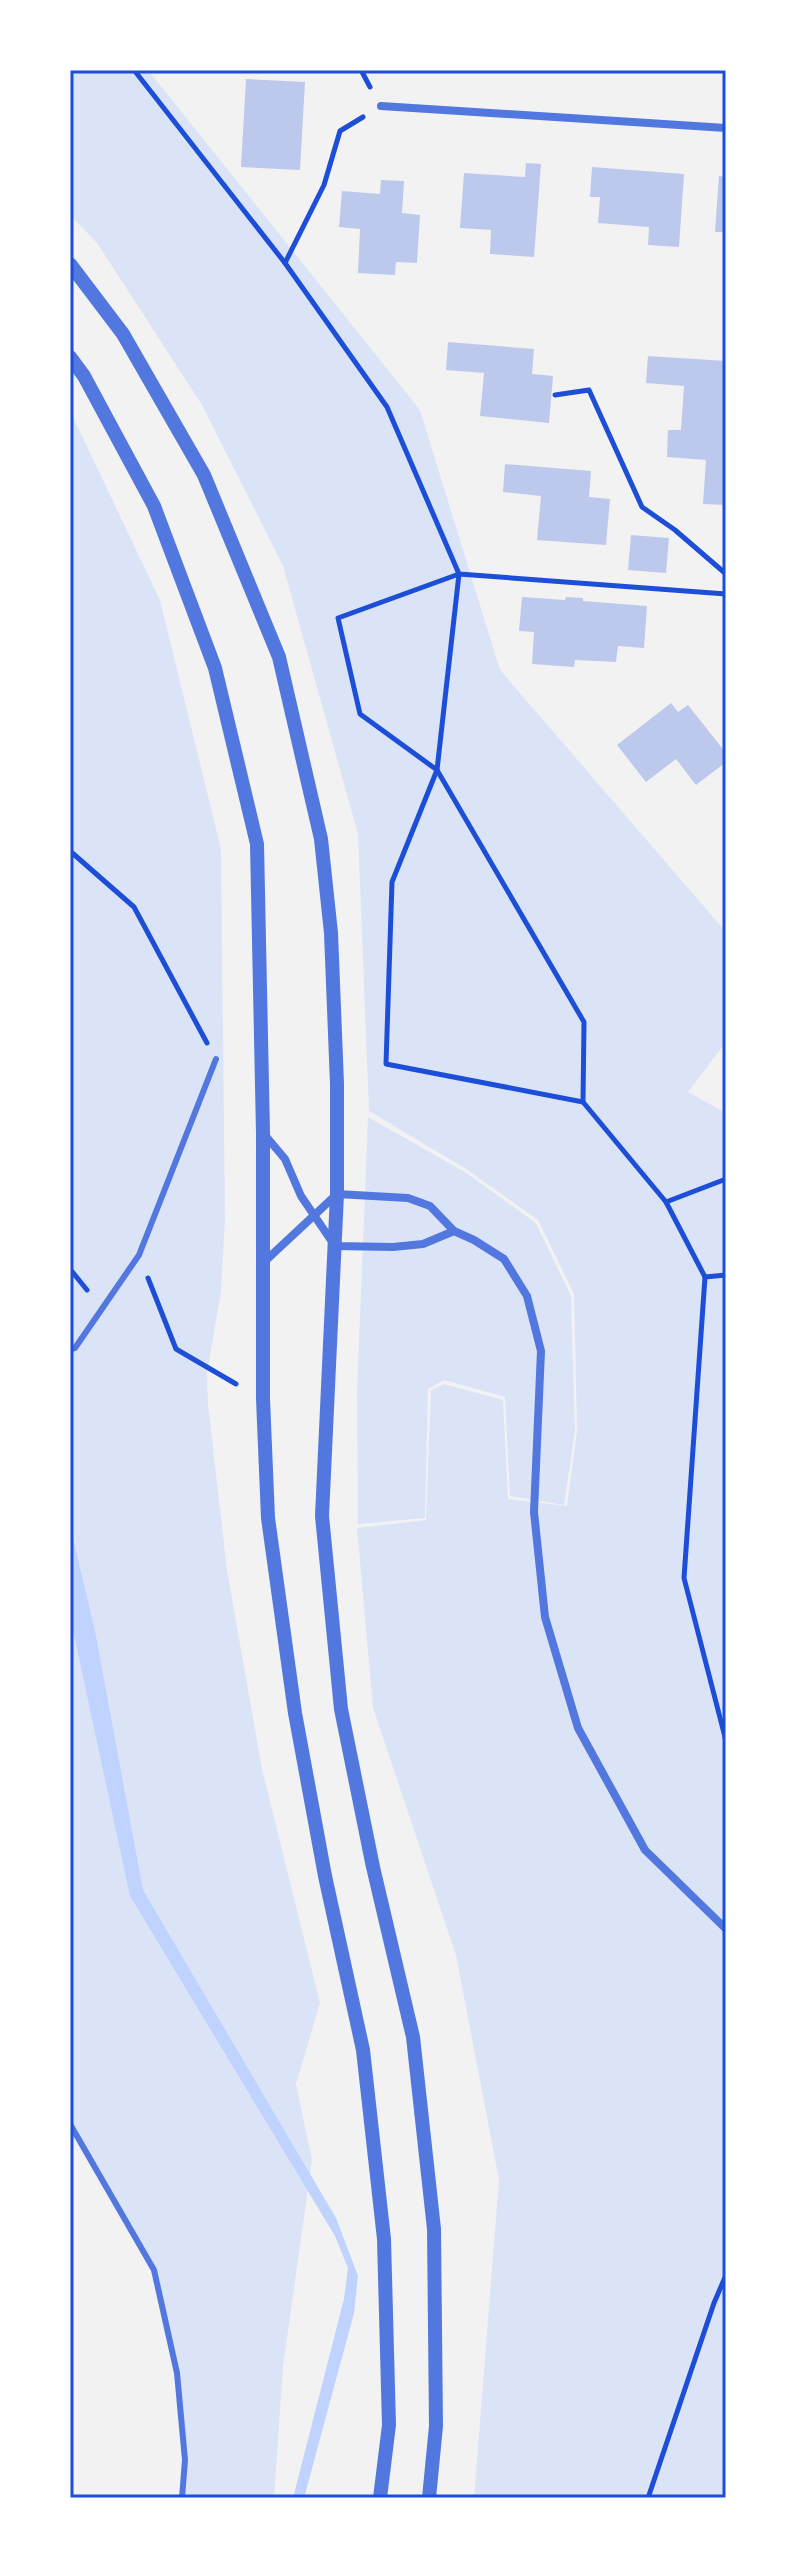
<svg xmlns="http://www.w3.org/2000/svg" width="796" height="2568" font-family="Lato,sans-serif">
<rect width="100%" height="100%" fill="#f2f2f2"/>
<!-- green -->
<g fill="#dbe4f7">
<polygon points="70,70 148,70 420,410 500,670 726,932 726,1042 688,1092 726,1113 726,2498 474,2498 499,2180 456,1955 373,1708 357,1528 426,1520 431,1390 444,1384 503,1400 508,1499 567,1506 577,1431 574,1294 538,1220 466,1169 369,1111 358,834 283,566 202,405 97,243 70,215"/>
<polygon points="70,411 160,600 221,849 225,1220 221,1292 207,1373 208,1404 227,1570 262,1769 320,2003 296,2084 312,2160 283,2367 274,2498 182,2498 185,2460 177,2373 154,2270 70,2124"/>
<polygon points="368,1117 465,1172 536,1223 571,1296 575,1431 564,1505 510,1496 505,1397 444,1380 428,1389 425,1518 358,1524 357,1392"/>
</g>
<!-- water -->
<polygon fill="#bfd3fe" points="70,1526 95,1631 143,1890 336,2218 358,2276 354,2313 304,2498 293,2498 344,2299 348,2268 335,2236 130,1896 70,1616"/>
<!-- building -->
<g fill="#bdc9ec">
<polygon points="246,79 305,82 300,170 241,167"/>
<polygon points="526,163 541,164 534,257 490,254 491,230 460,228 464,173 525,177"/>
<polygon points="592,167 684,174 679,247 648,245 649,227 598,223 600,197 590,197"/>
<polygon points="719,176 726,177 726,232 715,232"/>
<polygon points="381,180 404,181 402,213 420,215 417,263 396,262 395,275 358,273 360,229 339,227 342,191 380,194"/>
<polygon points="448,342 534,349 532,374 553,376 549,423 480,416 484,373 446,370"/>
<polygon points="648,356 726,361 726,505 703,504 706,460 667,457 668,430 681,430 684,386 646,383"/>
<polygon points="505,464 591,471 589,497 610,499 606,545 537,540 541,496 503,492"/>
<polygon points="631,535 669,538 666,573 628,570"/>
<polygon points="522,597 565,600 566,597 583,598 583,601 647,606 644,648 618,646 616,662 575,660 574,667 532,664 534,632 519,631"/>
<polygon points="671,703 678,712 688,705 726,753 726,762 696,785 676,759 646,782 617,745"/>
</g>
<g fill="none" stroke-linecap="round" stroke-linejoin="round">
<!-- path -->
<g stroke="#1d4ed8" stroke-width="5">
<polyline points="134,70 285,263 387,407 459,574 437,770 584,1022 583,1102 666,1202 705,1277 684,1578 726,1741"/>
<polyline points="361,70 370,87"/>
<polyline points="285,263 324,185 340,131 363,117"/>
<polyline points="555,395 589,390 642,507 675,530 726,574"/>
<polyline points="70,851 134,907 207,1043"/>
<polyline points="583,1102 386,1064 392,882 437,770 360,714 338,618 459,574 726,594"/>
<polyline points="666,1202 726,1179"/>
<polyline points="70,1269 87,1290"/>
<polyline points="705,1277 726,1275"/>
<polyline points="148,1278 176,1349 236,1384"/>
<polyline points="648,2498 714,2303 726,2275"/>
</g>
<!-- service -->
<g stroke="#5277de" stroke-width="6">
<polyline points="70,1349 75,1348 139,1255 216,1059"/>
<polyline points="70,2124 154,2270 177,2373 185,2460 182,2498"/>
</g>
<!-- minor -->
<g stroke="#5277de" stroke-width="8">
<polyline points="381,106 726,128"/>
<polyline points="264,1134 285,1159 301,1196 335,1246 393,1247 423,1244 454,1231"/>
<polyline points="263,1263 337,1194 408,1198 430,1206 454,1231 474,1240 504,1259 527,1296 541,1351 534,1512 545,1617 578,1728 645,1850 726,1929"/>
</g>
<!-- tertiary -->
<g stroke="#5277de" stroke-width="14">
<polyline points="70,264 123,334 204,475 279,657 321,839 331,933 337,1084 337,1194 322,1516 341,1709 373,1867 413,2037 434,2229 436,2426 429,2498"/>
<polyline points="70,357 84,376 154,506 215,668 257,844 263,1133 263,1399 268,1518 295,1713 325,1876 363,2050 384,2239 389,2425 380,2498"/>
</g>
</g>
<!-- border -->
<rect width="796" height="2568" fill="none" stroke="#ffffff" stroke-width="144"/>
<rect x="72" y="72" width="652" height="2424" fill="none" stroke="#1d4ed8" stroke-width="3"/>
</svg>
